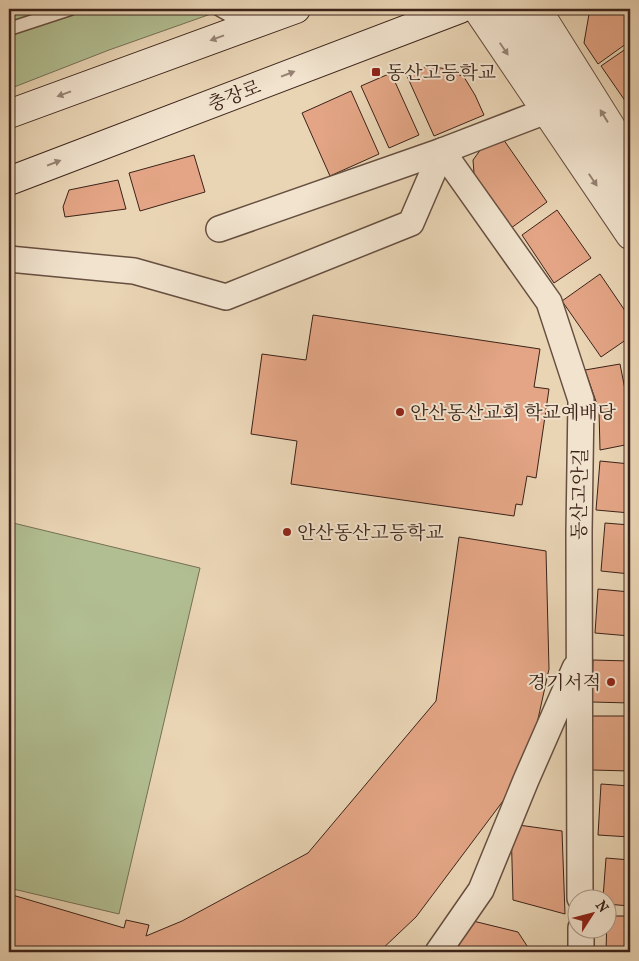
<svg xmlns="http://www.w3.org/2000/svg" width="639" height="961" font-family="'IM FELL French Canon','Noto Serif KR',serif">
<rect width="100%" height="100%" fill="#e9d4b4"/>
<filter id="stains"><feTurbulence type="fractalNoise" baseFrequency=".004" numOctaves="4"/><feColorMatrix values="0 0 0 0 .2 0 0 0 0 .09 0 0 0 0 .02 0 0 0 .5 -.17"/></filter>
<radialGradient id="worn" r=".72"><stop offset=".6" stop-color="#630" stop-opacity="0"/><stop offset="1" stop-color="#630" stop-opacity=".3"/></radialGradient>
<!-- green -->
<g fill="#b1be91" stroke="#767055">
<polygon points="9,9 225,9 109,50 9,89"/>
<polygon points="9,522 200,568 119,914 9,888"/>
</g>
<!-- building -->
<g fill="#e3a585" stroke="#3b2319">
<polygon points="596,9 630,9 630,41 598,64 584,43 589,14"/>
<polygon points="630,46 630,103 628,105 601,66"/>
<polygon points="428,66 447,69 464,77 475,95 484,115 434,136 407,76"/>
<polygon points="391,73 419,135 389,148 361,86"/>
<polygon points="351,91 379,154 330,176 302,113"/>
<polygon points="501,136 547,202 507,231 475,186 473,160 481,149"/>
<polygon points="194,155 205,192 140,211 129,173"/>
<polygon points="118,180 126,209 65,217 63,207 69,190"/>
<polygon points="557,210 591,258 554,283 522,235"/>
<polygon points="600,274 630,318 630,337 601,357 562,301"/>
<polygon points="313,315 540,349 534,387 549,389 536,478 527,476 522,505 516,504 514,516 291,484 297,441 251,434 262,354 306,360"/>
<polygon points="620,364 630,415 630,444 600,450 599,410 585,370"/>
<polygon points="600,461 630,464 630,513 596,510"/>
<polygon points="605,523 630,525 630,574 601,571"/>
<polygon points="459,537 546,551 549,669 527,769 416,917 379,952 9,952 9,894 124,928 126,920 149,925 146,936 182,921 308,853 436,701"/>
<polygon points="598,589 630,592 630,636 595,633"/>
<polygon points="593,660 630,661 630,703 592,702"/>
<polygon points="592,716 630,716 630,771 592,770"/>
<polygon points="601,784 630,786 630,837 598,835"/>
<polygon points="511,824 562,831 565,914 513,900"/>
<polygon points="606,858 630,860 630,906 606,904 606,898 603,898"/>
<polygon points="607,916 630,916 630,952 606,952"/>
<polygon points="473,921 518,932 531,952 463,952 458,944"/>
</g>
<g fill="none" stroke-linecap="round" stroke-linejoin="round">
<!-- service casing -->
<g stroke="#664f40" stroke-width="15">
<g id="service">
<polyline points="218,9 246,25"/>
<polyline points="9,29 70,9"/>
</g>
</g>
<!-- minor casing -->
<g stroke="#664f40" stroke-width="28">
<g id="minor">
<polyline points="442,151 549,302 581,400 579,532 580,898"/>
<polyline points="219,229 442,151 546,111"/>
<polyline points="9,259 134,271 226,297 411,223 442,151"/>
<polyline points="438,952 481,890 526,780 575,668"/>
<polyline points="581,952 581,928"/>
</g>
</g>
<!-- tertiary casing -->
<g stroke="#664f40" stroke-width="30">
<g id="tertiary">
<polyline points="477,9 630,235"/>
<polyline points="504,9 630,200"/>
<polyline points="537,9 630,157"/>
</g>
</g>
<!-- secondary casing -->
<g stroke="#3b2319" stroke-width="30">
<g id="secondary">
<polyline points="9,114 296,9"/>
<polyline points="9,181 460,9"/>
</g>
</g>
<!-- service -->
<use href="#service" stroke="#f1e3ce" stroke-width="12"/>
<!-- minor -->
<use href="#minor" stroke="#f1e3ce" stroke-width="25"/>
<!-- tertiary -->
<use href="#tertiary" stroke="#f1e3ce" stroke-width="28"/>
<!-- secondary -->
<use href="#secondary" stroke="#f1e3ce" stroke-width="28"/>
</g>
<!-- one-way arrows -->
<defs><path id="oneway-solid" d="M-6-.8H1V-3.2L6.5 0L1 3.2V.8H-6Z" transform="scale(1.25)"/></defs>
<g fill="#968374">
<use href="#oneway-solid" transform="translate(217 38) rotate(160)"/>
<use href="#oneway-solid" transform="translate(504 49) rotate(56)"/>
<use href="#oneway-solid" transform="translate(288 74) rotate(-21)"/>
<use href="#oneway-solid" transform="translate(64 94) rotate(160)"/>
<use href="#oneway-solid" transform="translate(604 116) rotate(-122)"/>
<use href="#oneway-solid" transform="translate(54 163) rotate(-21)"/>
<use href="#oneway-solid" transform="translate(593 180) rotate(56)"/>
</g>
<!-- markers -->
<g fill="#8f2418" stroke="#f1e3ce" stroke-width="2">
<rect x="371" y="67" width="10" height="10" rx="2.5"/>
<circle cx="400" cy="412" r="5"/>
<circle cx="287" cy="532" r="5"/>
<circle cx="611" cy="682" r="5"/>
</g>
<g text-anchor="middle" stroke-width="4" stroke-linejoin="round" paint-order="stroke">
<!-- poi labels -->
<g font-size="19" fill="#3b2319" stroke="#f1e3ce" text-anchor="start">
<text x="386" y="79">동산고등학교</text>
<text x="410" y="419">안산동산교회 학교예배당</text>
<text x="297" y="539">안산동산고등학교</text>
<text x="601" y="689" text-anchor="end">경기서적</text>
</g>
<!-- street labels -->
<g font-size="19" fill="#3b2319" stroke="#f1e3ce">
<text transform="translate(234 95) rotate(-21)" y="7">충장로</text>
<text transform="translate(579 494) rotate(-89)" y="7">동산고안길</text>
</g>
</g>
<!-- margin -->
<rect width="639" height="961" fill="none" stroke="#e9d4b4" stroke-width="30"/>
<rect x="10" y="10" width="619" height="941" fill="none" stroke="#3b2319" stroke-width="2.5"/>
<rect x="15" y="15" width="609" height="931" fill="none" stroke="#3b2319"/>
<!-- north arrow -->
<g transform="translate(592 914) rotate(54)"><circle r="24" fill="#f1e3ce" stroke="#a89686"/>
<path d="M0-4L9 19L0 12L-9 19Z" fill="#8f2418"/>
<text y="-8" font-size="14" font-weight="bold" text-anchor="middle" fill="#3b2319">N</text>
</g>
<rect width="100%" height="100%" filter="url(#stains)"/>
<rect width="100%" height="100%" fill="url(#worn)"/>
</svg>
